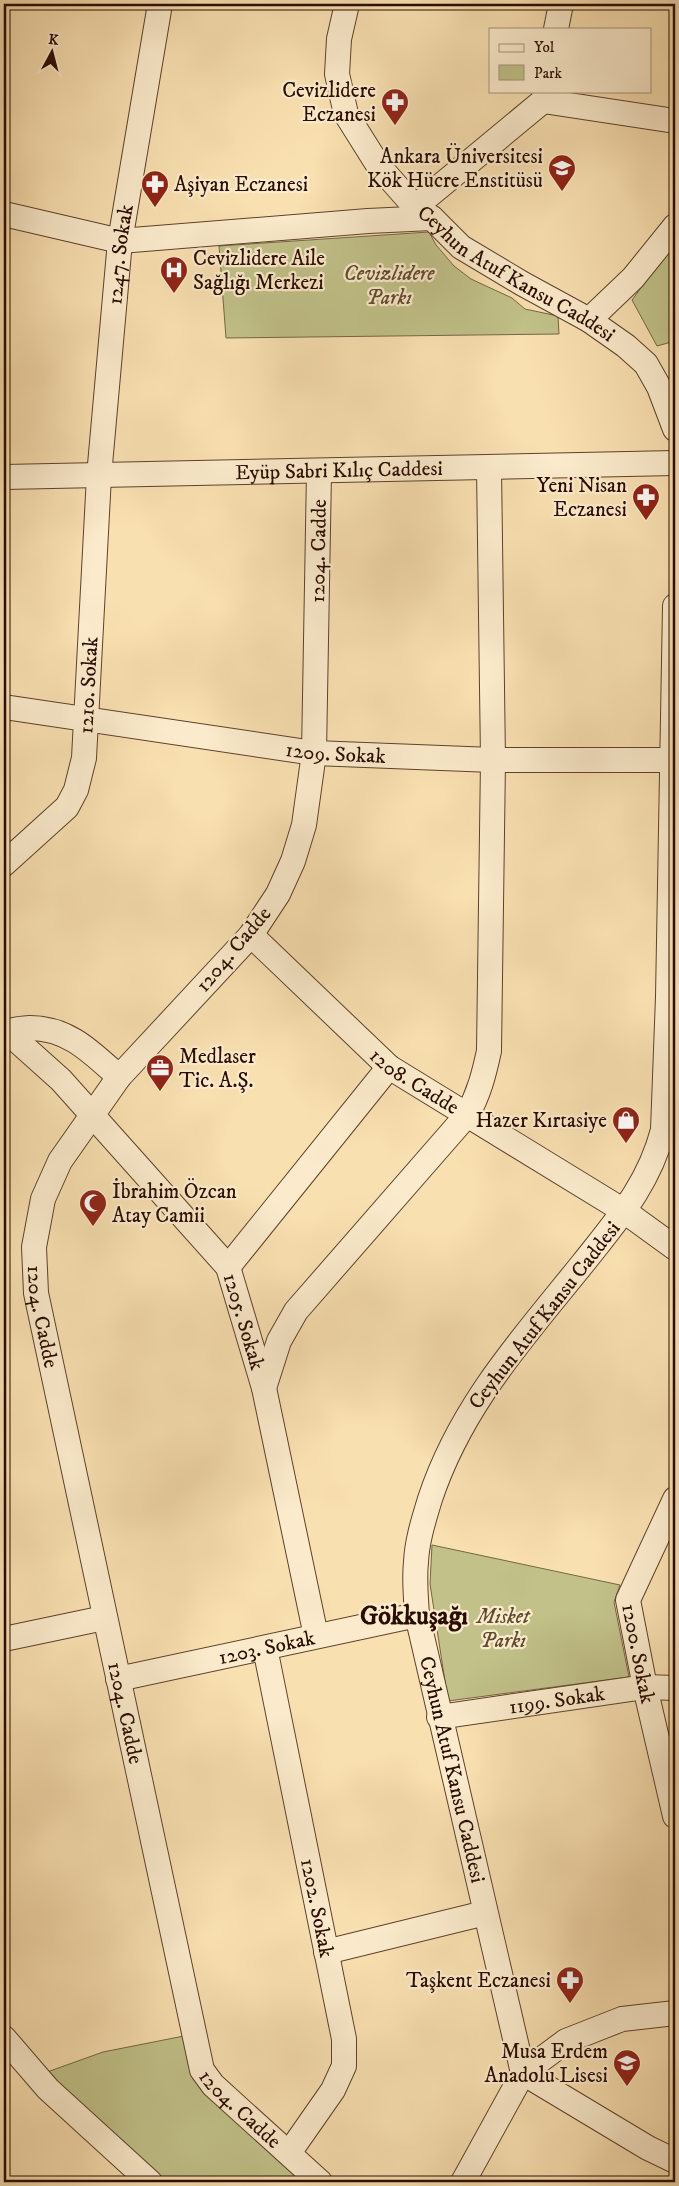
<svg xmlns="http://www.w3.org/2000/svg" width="679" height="2186" font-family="'IM FELL DW Pica',serif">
<rect width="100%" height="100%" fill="#f9e0b1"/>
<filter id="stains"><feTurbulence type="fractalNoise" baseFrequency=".004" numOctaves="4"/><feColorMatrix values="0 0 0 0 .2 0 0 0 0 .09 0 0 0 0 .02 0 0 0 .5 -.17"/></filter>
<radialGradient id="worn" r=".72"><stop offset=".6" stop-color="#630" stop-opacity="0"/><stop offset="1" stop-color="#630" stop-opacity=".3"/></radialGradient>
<!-- green -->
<g fill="#c1c189" stroke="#766644">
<polygon points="429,232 436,245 454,266 471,279 512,298 525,309 558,316 559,334 226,338 219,246"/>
<polygon points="675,241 675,341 657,346 632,300"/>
<polygon points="432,1545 620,1585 614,1602 629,1677 448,1701 430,1584"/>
<polygon points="194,2034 202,2070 320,2182 150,2182 36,2076 103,2052"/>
</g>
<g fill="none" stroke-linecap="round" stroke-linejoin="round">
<!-- minor casing -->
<g stroke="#5e412c" stroke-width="26">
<g id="minor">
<path id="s1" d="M347,4L339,39L337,74L346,114L378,165L415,207L432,218L461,247L523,284L589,320L626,346L646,364L659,387L675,429"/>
<polyline points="556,29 561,4"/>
<polyline points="543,101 675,121"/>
<polyline points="415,207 543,101 545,91"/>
<polyline points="4,214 120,241 368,221 432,218"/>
<polyline points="589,320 633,278 675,226"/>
<path id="s2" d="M319,472L314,753L304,825L293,861L278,894L251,935L119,1077L60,1161L43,1199L34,1247L36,1293L202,2070L213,2085L320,2182"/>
<path id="s3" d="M4,477L675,463"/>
<path id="s4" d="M675,606L668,997L663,1130C649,1184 618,1219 584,1262C523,1338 461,1405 430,1499C424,1519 417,1540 416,1562C414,1579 416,1598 417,1615L523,2073L648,2148L675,2161"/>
<path id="s5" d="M4,707L314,753L493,760H671"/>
<path id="s6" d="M4,864L67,807L76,790L84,758L99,476L120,241L160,4"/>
<path id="s7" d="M251,935L389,1067L624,1211L675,1248"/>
<path id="s8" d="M4,1029L61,1080L228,1267L264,1388L316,1636"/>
<path d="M4,1033C12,1029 22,1029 30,1028C69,1028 92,1053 119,1077"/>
<polyline points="228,1267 389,1067"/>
<path d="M264,1388L279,1341L296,1311L467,1115C479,1094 484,1074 489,1051L493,760L489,468"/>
<path id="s9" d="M675,1499L628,1600L645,1687L675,1816"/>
<polyline points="4,1639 104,1618"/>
<path id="s10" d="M265,1648L344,2039V2066L333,2090L289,2153"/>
<path id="s11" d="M118,1679L417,1615"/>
<path id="s12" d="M439,1717L645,1687L675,1688"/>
<polyline points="326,1952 485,1913"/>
<polyline points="4,2038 48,2089 150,2182"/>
<polyline points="463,2182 523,2073 566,2041 622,2019 675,2013"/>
</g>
</g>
<!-- minor -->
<use href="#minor" stroke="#fbebcc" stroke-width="24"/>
</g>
<!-- icons -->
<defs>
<g id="pharmacy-pin" transform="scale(1.4375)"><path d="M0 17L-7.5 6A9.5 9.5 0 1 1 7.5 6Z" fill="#8f2418" stroke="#fbebcc"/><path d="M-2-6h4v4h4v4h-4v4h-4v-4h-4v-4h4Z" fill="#fff"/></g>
<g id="university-pin" transform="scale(1.4375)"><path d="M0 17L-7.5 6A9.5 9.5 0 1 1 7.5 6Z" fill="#8f2418" stroke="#fbebcc"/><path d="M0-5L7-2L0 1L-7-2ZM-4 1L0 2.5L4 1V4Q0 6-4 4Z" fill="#fff"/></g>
<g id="hospital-pin" transform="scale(1.4375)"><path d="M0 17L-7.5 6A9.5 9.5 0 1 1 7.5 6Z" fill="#8f2418" stroke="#fbebcc"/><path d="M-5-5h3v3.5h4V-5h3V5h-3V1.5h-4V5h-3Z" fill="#fff"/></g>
<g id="office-pin" transform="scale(1.4375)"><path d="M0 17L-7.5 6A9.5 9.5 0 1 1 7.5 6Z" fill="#8f2418" stroke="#fbebcc"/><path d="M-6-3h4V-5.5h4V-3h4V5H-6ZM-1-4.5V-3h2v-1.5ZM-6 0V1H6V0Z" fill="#fff"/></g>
<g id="shop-pin" transform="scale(1.4375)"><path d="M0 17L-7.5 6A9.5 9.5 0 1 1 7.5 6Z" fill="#8f2418" stroke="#fbebcc"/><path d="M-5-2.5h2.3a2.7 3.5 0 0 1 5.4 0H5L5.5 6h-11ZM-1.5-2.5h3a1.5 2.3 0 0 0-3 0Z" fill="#fff"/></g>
<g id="mosque-pin" transform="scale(1.4375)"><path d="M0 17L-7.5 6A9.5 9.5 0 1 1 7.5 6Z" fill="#8f2418" stroke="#fbebcc"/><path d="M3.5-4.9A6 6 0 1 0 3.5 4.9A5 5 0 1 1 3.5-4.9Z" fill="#fff"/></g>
<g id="school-pin" transform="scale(1.4375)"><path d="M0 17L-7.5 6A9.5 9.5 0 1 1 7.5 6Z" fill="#8f2418" stroke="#fbebcc"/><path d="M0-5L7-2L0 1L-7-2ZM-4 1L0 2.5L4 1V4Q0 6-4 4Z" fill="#fff"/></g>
</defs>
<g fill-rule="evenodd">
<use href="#pharmacy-pin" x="395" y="102"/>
<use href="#university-pin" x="562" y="168"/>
<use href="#pharmacy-pin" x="155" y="184"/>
<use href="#hospital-pin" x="174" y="270"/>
<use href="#pharmacy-pin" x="646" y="497"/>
<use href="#office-pin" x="160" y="1068"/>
<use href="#shop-pin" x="626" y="1120"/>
<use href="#mosque-pin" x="93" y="1203"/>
<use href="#pharmacy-pin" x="570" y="1980"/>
<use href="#school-pin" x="627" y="2063"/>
</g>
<g text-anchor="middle" stroke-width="4.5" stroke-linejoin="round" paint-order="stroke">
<!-- poi labels -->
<g font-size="21" fill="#2a0c00" stroke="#fbebcc" text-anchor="end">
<text x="376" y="97">Cevizlidere<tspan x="376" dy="24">Eczanesi</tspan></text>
<text x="543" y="163">Ankara Üniversitesi<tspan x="543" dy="24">Kök Hücre Enstitüsü</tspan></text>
<text x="174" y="191" text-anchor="start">Aşiyan Eczanesi</text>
<text x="193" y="265" text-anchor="start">Cevizlidere Aile<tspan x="193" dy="24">Sağlığı Merkezi</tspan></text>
<text x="627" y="492">Yeni Nisan<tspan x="627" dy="24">Eczanesi</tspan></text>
<text x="179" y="1063" text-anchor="start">Medlaser<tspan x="179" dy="24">Tic. A.Ş.</tspan></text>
<text x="607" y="1127">Hazer Kırtasiye</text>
<text x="112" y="1198" text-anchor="start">İbrahim Özcan<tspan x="112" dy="24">Atay Camii</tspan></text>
<text x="551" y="1987">Taşkent Eczanesi</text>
<text x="608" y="2058">Musa Erdem<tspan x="608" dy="24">Anadolu Lisesi</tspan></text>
</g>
<!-- street labels -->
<g font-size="21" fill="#2a0c00" stroke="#fbebcc">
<text dy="7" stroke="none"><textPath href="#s6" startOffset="642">1247. Sokak</textPath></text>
<text dy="7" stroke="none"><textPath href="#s1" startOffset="350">Ceyhun Atuf Kansu Caddesi</textPath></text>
<text dy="7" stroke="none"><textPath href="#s3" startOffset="335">Eyüp Sabri Kılıç Caddesi</textPath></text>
<text transform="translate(318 551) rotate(-89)" y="7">1204. Cadde</text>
<text dy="7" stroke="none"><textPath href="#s6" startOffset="210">1210. Sokak</textPath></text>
<text dy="7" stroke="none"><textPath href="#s5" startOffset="335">1209. Sokak</textPath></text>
<text transform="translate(233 949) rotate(-50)" y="7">1204. Cadde</text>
<text dy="7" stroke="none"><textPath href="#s7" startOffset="220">1208. Cadde</textPath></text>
<text transform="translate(544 1315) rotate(-52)" y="7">Ceyhun Atuf Kansu Caddesi</text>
<text dy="7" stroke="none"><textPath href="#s2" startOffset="934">1204. Cadde</textPath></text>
<text dy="7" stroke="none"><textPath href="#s8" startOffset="384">1205. Sokak</textPath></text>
<text dy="7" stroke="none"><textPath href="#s11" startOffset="152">1203. Sokak</textPath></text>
<text dy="7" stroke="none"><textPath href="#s9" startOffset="166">1200. Sokak</textPath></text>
<text dy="7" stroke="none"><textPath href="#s12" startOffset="119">1199. Sokak</textPath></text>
<text dy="7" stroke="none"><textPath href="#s2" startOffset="1339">1204. Cadde</textPath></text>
<text dy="7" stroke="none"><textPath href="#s4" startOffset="1240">Ceyhun Atuf Kansu Caddesi</textPath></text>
<text dy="7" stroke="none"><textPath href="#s10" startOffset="265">1202. Sokak</textPath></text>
<text dy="7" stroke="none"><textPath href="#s2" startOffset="1759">1204. Cadde</textPath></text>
</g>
<!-- park labels -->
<g font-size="21" font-style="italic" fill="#5f4b30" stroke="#fbebcc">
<text x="389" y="280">Cevizlidere<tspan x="389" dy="24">Parkı</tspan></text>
<text x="503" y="1623">Misket<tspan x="503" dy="24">Parkı</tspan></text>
</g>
<!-- district labels -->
<g font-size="26" font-weight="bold" fill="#2a0c00" stroke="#fbebcc">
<text x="414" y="1624">Gökkuşağı</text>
</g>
</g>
<!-- margin -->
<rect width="679" height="2186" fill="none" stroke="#f9e0b1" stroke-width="20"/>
<rect x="5" y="5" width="669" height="2176" fill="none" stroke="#2a0c00" stroke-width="2.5"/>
<rect x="10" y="10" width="659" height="2166" fill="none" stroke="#2a0c00"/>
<!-- legend -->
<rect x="489" y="28" width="162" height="65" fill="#fbebcc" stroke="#a7927a"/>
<rect x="499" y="44" width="25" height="8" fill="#fbebcc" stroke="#a7927a"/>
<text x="534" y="52" font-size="15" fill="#2a0c00">Yol</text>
<rect x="499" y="65" width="25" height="15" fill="#c1c189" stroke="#a7927a"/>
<text x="534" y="78" font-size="15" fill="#2a0c00">Park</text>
<!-- north arrow -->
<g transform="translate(52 52) rotate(7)" stroke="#fbebcc" stroke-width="4" paint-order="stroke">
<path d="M0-4L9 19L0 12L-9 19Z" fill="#2a0c00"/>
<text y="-8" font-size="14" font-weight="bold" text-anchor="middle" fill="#2a0c00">K</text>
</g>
<rect width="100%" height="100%" filter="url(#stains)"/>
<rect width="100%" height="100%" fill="url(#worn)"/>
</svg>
